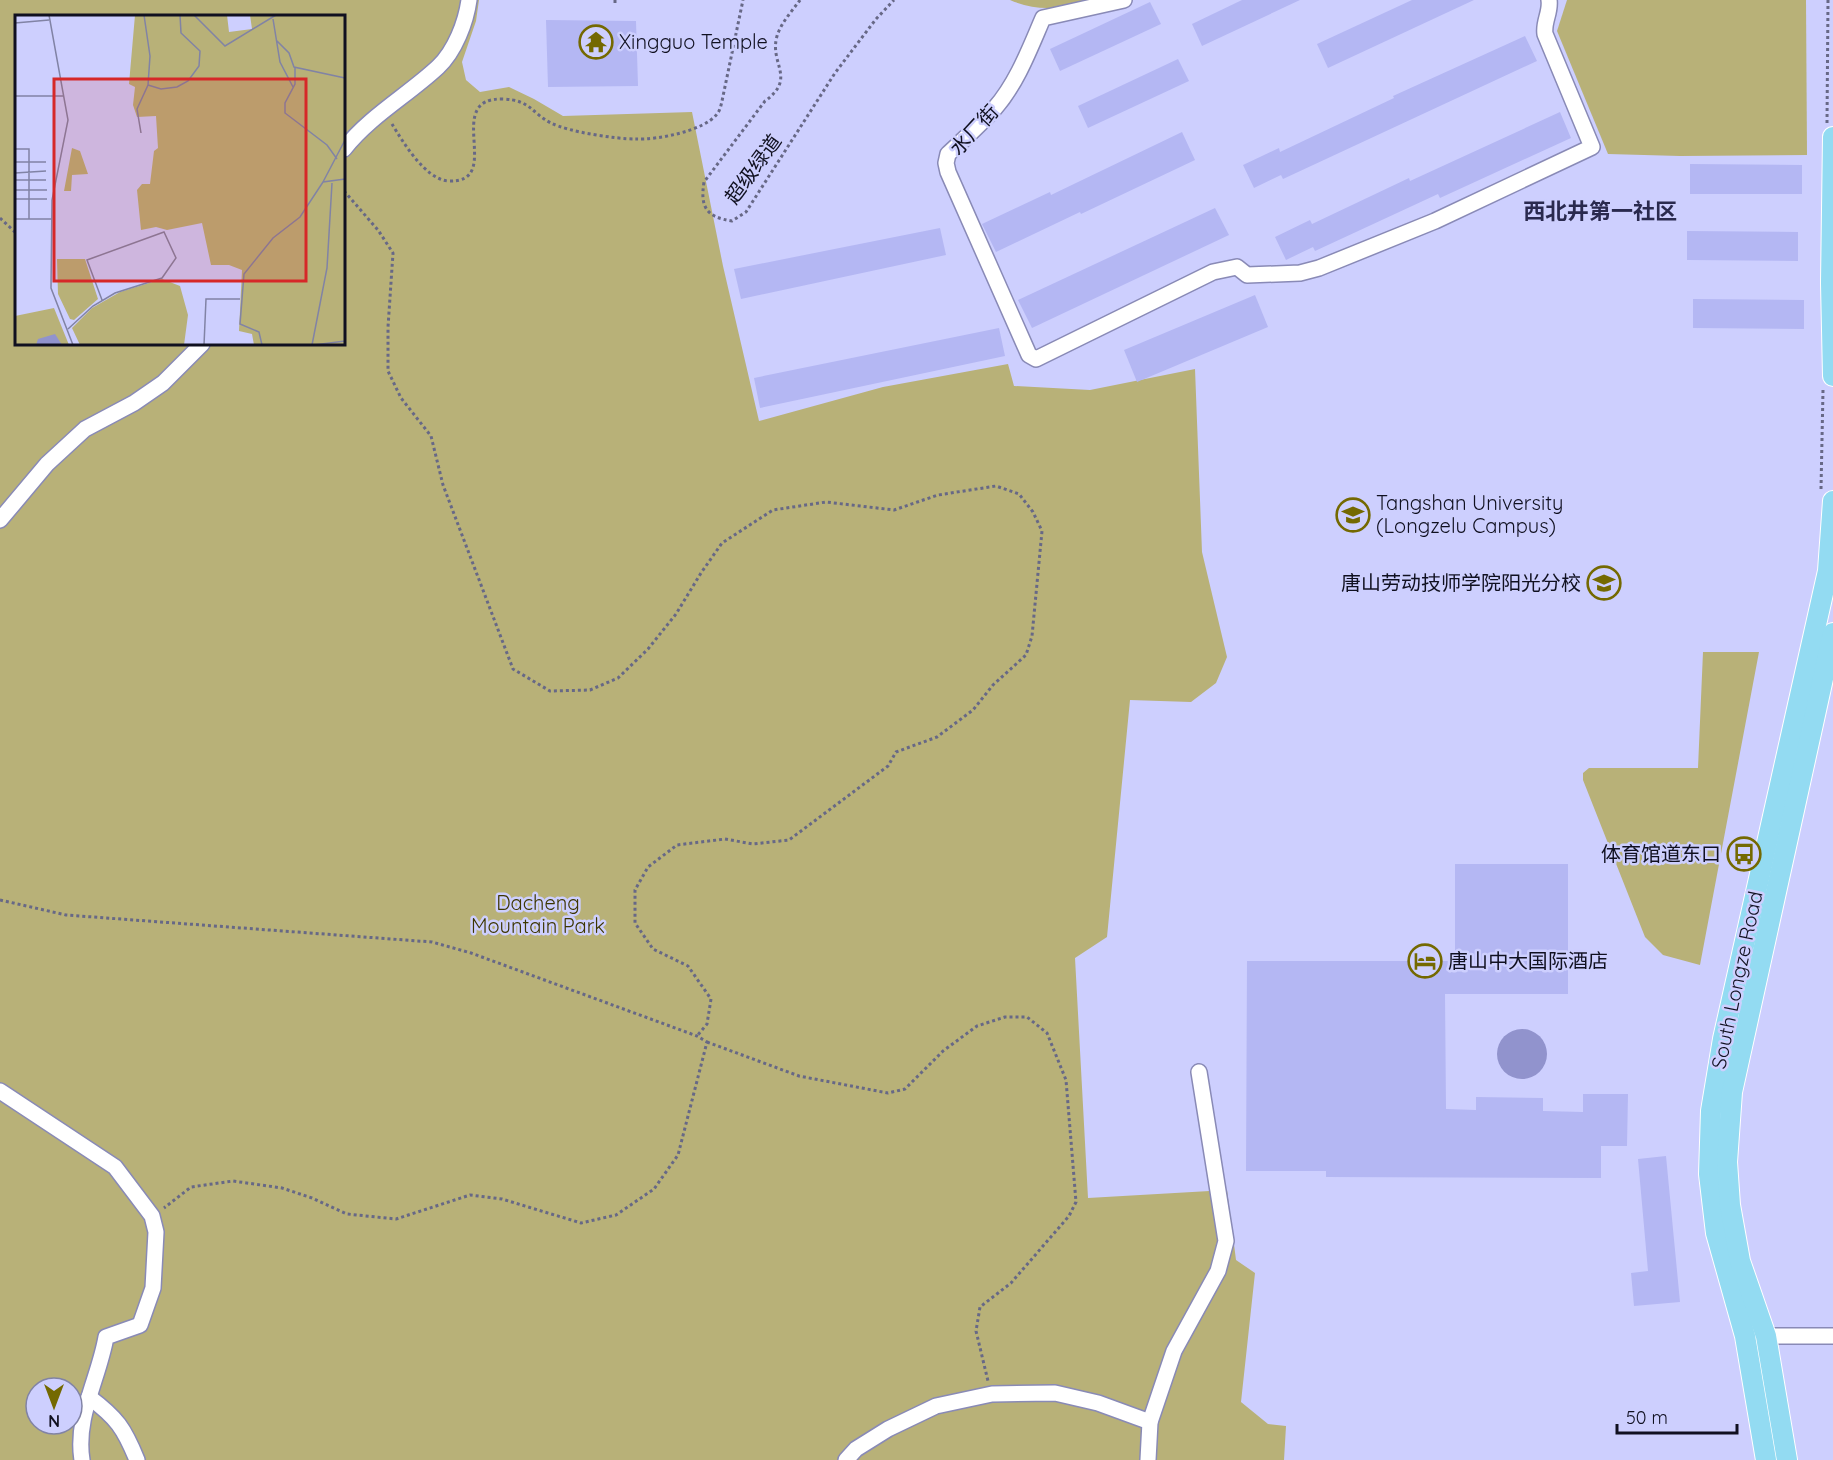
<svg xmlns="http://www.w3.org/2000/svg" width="1833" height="1460" font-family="Quicksand,'Noto Sans SC',sans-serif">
<rect width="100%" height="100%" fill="#cdcffe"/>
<!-- green -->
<g fill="#b8b178" fill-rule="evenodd">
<path d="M0,0H479L476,21L462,62L466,80L480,92L509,87L534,99L563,116L692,112L723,266L759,421L883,387L1008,364L1014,386L1090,390L1195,369L1202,552L1227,657L1216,683L1191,702L1130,700L1107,937L1075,958L1088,1198L1227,1190L1236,1260L1255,1273L1241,1402L1268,1424L1286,1426L1284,1460H0ZM16,16H344V344H16ZM36,1388H72V1424H36Z"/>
<path d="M1010,0H1094C1064,8 1040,13 1010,0Z"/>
<polygon points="1567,0 1806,0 1807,155 1680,156 1608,154 1557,31"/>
<polygon points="1703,652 1759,652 1700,965 1663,955 1645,937 1583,780 1583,773 1589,768 1698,768"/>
</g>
<!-- water -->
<circle fill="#9193cd" cx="1522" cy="1054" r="25"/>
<!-- building -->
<g fill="#b4b7f3">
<polygon points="1242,0 1300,0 1202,46 1192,24"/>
<polygon points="1412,0 1474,0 1328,68 1317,44"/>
<polygon points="1150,2 1161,24 1060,71 1050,49"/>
<polygon points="546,20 636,21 638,86 548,87"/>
<polygon points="1525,36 1537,61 1283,179 1281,175 1254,188 1243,165 1279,148 1280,152 1394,98 1393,96"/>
<polygon points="1178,59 1189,81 1088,128 1078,106"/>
<polygon points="1560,112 1571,138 1440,198 1438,194 1315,251 1313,247 1286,260 1275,237 1310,220 1312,224 1409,178 1410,181"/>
<polygon points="1182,132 1195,160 1081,214 1080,212 996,252 982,224 1050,192 1051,195"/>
<polygon points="1690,164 1802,165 1802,194 1690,194"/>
<polygon points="1215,208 1229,235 1032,328 1018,300"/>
<polygon points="940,228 946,255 741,299 734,269"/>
<polygon points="1687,231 1798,232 1798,261 1687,260"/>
<polygon points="1255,295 1268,327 1137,382 1124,350"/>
<polygon points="1693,299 1804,300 1804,329 1693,328"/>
<polygon points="999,328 1005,356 760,408 754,378"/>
<polygon points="1455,864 1568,864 1568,994 1445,994 1446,1109 1476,1110 1476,1097 1543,1098 1543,1111 1583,1112 1583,1094 1628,1094 1627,1146 1601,1146 1601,1178 1326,1177 1326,1171 1246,1171 1247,961 1455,961"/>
<polygon points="1666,1156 1680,1302 1634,1306 1631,1273 1648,1271 1638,1159"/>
</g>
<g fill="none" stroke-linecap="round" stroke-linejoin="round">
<!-- minor casing -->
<g stroke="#898ab6" stroke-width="18">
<g id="minor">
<path d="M1124,0L1043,18C1030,48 1017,83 995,108C981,124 964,139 948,154L946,163L948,172L1029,355L1036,359L1213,272L1237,267L1247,275L1300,273L1319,268L1435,221L1592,147L1545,34C1543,22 1551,12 1549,0"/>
<path d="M344,149C370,116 408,95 438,67C455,51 466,22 469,0"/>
<polyline points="0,520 47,464 85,429 134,403 163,383 202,344"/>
<path d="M0,1091L115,1167L152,1216L156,1232L153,1288L140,1325L106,1337C99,1378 75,1417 82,1460"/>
<polyline points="1757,1336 1833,1336"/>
<path d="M89,1397C117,1418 124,1428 137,1460"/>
<polyline points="846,1460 856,1449 888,1429 936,1406 992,1394 1055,1393 1098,1403 1150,1422"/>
<polyline points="1148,1460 1150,1422 1174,1351 1218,1271 1226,1241 1199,1072"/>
</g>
</g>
<!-- major casing -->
<g stroke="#fff" stroke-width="22">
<g id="major">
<polyline points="1833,137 1831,283 1833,376"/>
<polyline points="1766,1460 1745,1336 1716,1233 1709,1174 1711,1111 1723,1039 1828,571 1833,501"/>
<polyline points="1787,1460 1766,1336 1740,1261 1730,1205 1727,1162 1732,1092 1833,633"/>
</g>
</g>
<!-- path -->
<g stroke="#676886" stroke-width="3" stroke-dasharray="3 3" stroke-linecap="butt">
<polyline points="615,0 615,6"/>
<path d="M800,0C792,11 781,23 777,36C769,64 797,78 765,101L704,182C700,207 706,217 732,221L746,212L835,73L876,19L894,0"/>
<polyline points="1827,123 1828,0"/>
<path d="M392,124C403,142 425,179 448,181C506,184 441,97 503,99C531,100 531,113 551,123C569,132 615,139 636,139C657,140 704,131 717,114C720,111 721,105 722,101L743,0"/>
<polyline points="344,191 378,230 393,253 388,327 388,371 401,398 431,436 443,485 513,669 550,691 590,690 618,678 648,649 676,614 701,573 722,543 773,510 826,502 894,510 938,495 996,486 1019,494 1033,512 1042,531 1032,636 1026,655 993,685 973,710 937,737 896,752 888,766 789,840 753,844 725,839 677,845 648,867 635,890 635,923 653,949 688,966 711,999 707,1024 697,1036"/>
<polyline points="0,218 16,233"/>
<polyline points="1821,489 1823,390"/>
<polyline points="0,900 66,915 432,942 471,953 697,1036 707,1042 678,1155 654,1189 616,1215 581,1223 502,1199 470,1195 396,1219 347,1214 312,1198 282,1188 233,1181 191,1187 164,1208"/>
<polyline points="707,1042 799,1076 888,1093 905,1089 943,1051 977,1026 1005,1017 1027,1017 1047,1033 1066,1080 1076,1202 1069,1216 1011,1283 980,1307 976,1331 988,1381"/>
</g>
<!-- minor -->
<use href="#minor" stroke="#fff" stroke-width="15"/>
<!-- major -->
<use href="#major" stroke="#93dbf2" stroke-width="20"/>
</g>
<!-- icons -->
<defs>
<g id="temple-ring" transform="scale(1.725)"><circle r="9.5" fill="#cdcffe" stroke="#746901" stroke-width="1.5"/><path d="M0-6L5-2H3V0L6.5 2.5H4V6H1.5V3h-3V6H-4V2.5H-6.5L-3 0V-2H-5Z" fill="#746901"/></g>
<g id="university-ring" transform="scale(1.725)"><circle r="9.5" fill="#cdcffe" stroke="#746901" stroke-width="1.5"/><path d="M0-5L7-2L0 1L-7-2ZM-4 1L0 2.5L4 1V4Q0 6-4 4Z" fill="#746901"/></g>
<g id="bus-ring" transform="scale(1.725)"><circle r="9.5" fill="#cdcffe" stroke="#746901" stroke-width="1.5"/><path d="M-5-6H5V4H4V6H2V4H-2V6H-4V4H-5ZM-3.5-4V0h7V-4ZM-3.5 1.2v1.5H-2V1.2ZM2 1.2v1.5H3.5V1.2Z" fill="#746901"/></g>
<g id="hotel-ring" transform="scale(1.725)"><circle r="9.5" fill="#cdcffe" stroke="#746901" stroke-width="1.5"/><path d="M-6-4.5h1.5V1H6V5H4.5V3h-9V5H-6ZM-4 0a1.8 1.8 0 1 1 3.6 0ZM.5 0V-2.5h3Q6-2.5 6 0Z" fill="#746901"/></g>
</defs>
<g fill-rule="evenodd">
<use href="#temple-ring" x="596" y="42"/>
<use href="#university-ring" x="1353" y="515"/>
<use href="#university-ring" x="1604" y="583"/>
<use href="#bus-ring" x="1744" y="854"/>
<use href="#hotel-ring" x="1425" y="961"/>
</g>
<g text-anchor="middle" stroke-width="5" stroke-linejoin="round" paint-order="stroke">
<!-- poi labels -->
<g font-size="20" fill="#101020" stroke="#cdcffe" text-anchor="start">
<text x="619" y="49">Xingguo Temple</text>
<text x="1376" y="510">Tangshan University<tspan x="1376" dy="23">(Longzelu Campus)</tspan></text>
<text x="1581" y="590" text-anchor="end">唐山劳动技师学院阳光分校</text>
<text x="1721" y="861" text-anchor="end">体育馆道东口</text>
<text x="1448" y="968">唐山中大国际酒店</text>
</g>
<!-- street labels -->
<g font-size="20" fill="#101020" stroke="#cdcffe">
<text transform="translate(974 130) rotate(-47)" y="7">水厂街</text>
<text transform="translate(753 169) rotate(-54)" y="7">超级绿道</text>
<text transform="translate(1737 980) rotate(-78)" y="7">South Longze Road</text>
</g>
<!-- park labels -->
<g font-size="20" fill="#3d3600" stroke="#cdcffe">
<text x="538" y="910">Dacheng<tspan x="538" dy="23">Mountain Park</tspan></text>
</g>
<!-- quarter labels -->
<g font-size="22" font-weight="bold" fill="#2a2a4e" stroke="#cdcffe">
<text x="1600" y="219">西北井第一社区</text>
</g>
</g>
<!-- overview -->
<g transform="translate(15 15)">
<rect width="330" height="330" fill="#cdcffe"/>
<path d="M120,0H212L214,17L237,14L235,0H330V330H239L237,319L224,316L227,255L214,250H196L187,208L152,215L141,212L126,215L122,175L127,169H135L139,136L143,133L141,101L122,102L118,90L120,72L114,69ZM57,133L65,136L73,159L57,160L56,176H49ZM42,244H70L83,284L59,305L55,304L43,279ZM147,264L165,271L173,300L169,330H65L57,313L77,293L105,277ZM39,293L54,330H0V301Z" fill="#b8b178"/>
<path d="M40,319L47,330H21L23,324Z" fill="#9193cd"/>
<path fill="none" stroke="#8183a5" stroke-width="1.5" d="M34,0L53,105L37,185L36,273L58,330M179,0L210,31L261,0M258,4L265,47L278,72M0,8L34,5M261,25L274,38L279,52L330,63M280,53V69L270,88V98L312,130L322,144M133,70L146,74L162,72L173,66L184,51L185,36L166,18L165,0M0,81H49M126,118L122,94L133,70L135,41L129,0M0,134H14V204M0,147H31M0,158L31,156M0,165H31M308,167L330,125M0,175H32M0,184H32M0,204H37M53,314L78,291L100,278L147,263L161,243L149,217L72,245L87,285M189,330L191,284H225M247,330L244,317L225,309L229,259L258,223L285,202L308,167L330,164M297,330L312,253L317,168M299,330L330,326"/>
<path fill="#d62828" fill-opacity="0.15" stroke="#d62828" stroke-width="3" d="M39,64H291V266H39Z"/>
<rect width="330" height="330" fill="none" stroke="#101020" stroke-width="3"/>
</g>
<!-- north arrow -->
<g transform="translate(54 1406) rotate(180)"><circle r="28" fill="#cdcffe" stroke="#8183a5" stroke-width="1.5"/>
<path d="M0-4.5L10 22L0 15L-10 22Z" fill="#746901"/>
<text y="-9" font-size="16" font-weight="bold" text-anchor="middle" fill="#101020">N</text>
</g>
<!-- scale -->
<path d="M1617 1424v9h120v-9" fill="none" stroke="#101020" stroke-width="3"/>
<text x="1626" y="1424" font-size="18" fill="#101020" stroke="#cdcffe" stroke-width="4.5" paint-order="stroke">50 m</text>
</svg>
